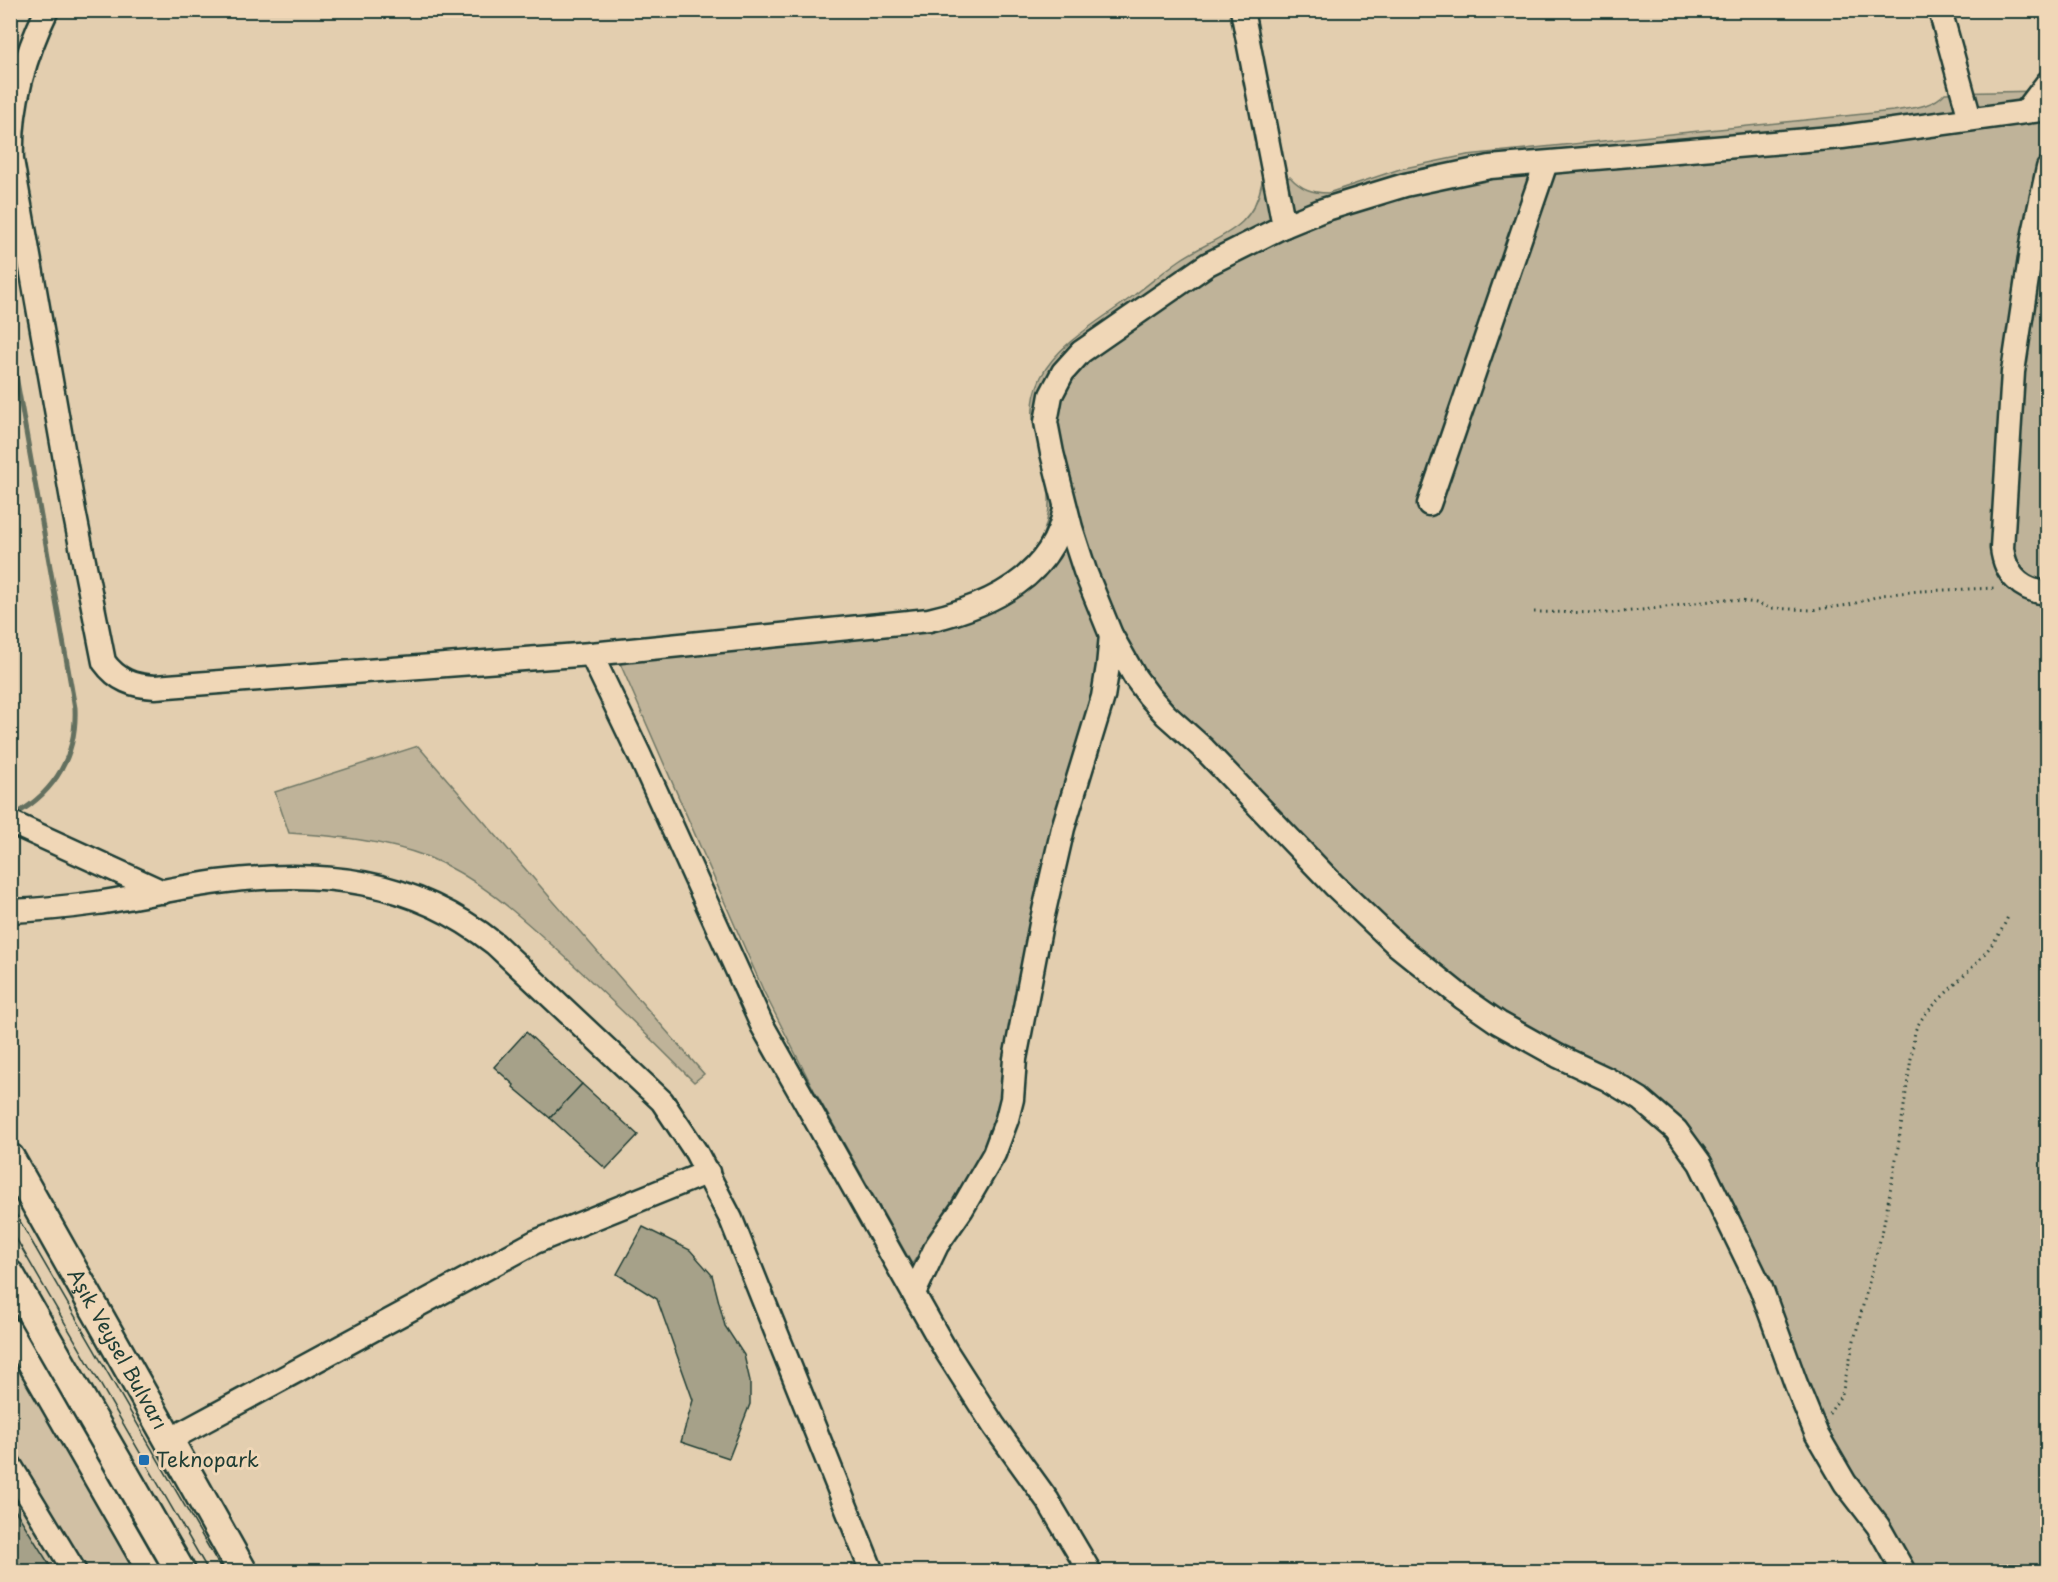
<svg xmlns="http://www.w3.org/2000/svg" width="2058" height="1582" font-family="'Playpen Sans',sans-serif">
<rect width="100%" height="100%" fill="#e3ceaf"/>
<filter id="ink" filterUnits="userSpaceOnUse"><feTurbulence type="fractalNoise" baseFrequency=".0167" numOctaves="2"/><feDisplacementMap in="SourceGraphic" scale="12" xChannelSelector="R" yChannelSelector="G"/><feConvolveMatrix kernelMatrix="1 2 1 2 8 2 1 2 1" color-interpolation-filters="sRGB"/></filter>
<g filter="url(#ink)">
<!-- built -->
<polygon fill="#d1c0a4" points="11,1313 160,1571 11,1571"/>
<!-- green -->
<g fill="#bfb399" stroke="#6f7866" stroke-width="1.5">
<path d="M2047,91V1571H1895L1703,1183L1661,1121L1502,1029L1125,679L1117,681L1114,685L1096,682L1008,1089L976,1172L912,1264L814,1090L764,992L619,661L964,621C990,614 1011,602 1032,585C1032,576 1030,562 1033,553C1035,549 1038,546 1040,542C1046,528 1050,512 1049,497C1048,452 1019,424 1041,377C1058,343 1103,319 1133,296C1149,284 1164,271 1180,260C1217,235 1253,232 1262,182L1290,177C1301,189 1312,193 1328,193L1400,169L1467,155L1893,111C1911,108 1933,107 1945,93Z"/>
<path d="M418,746L704,1074L694,1082C651,1039 608,996 563,955C522,918 480,878 428,857C383,840 336,836 289,833L275,792Z"/>
</g>
<g fill="none" stroke-linecap="round" stroke-linejoin="round">
<!-- stream -->
<path stroke="#636f5f" stroke-width="5" d="M10,342L75,708C77,754 56,791 16,814"/>
</g>
<!-- building -->
<g fill="#a6a189" stroke="#1f3d34" stroke-width="1.5">
<polygon points="526,1032 582,1084 550,1118 513,1087 514,1085 494,1067"/>
<polygon points="582,1084 638,1135 606,1169 550,1118"/>
<polygon points="643,1227 690,1250 712,1275 725,1326 744,1355 750,1381 750,1404 729,1458 681,1442 693,1400 657,1299 617,1274"/>
<polygon points="12,1505 54,1572 10,1572 10,1506"/>
</g>
<g fill="none" stroke-linecap="round" stroke-linejoin="round">
<!-- minor casing -->
<g stroke="#1f3d34" stroke-width="27">
<g id="minor">
<path d="M47,10C24,57 10,109 12,160L74,511L104,662C117,680 133,686 155,687L591,654L929,620C990,606 1054,576 1065,508"/>
<polyline points="1242,10 1284,226"/>
<polyline points="1940,10 1970,119"/>
<polyline points="2026,111 2048,82"/>
<path d="M2048,168L2033,238L2013,372L2002,548C2005,574 2021,591 2048,593"/>
<polyline points="1429,504 1546,163"/>
<polyline points="591,654 639,754 762,1025 946,1351 994,1426 1048,1501 1090,1572"/>
<polyline points="10,822 163,892"/>
<path d="M10,911C39,910 68,907 97,903C138,897 178,887 218,882C321,869 412,878 495,944L662,1101L696,1152L731,1219L872,1572"/>
<polyline points="914,1293 937,1245 962,1209 994,1154 1007,1119 1012,1099 1015,1059 1041,924 1063,828 1103,697 1108,666 1111,635"/>
<polyline points="10,1330 149,1572"/>
<polyline points="169,1440 535,1242 708,1172"/>
<polyline points="10,1465 75,1572"/>
<polyline points="1904,1572 1878,1526 1845,1483 1817,1435 1796,1384 1761,1288 1700,1163 1676,1130 1640,1099 1607,1079 1558,1056 1499,1023 1463,998 1397,945 1334,885 1204,749 1166,715 1149,696 1135,677 1111,635 1085,571 1071,528 1052,453 1046,422 1051,395 1063,372 1081,352 1208,264 1284,226 1323,210 1405,185 1490,167 1842,137 2048,109"/>
</g>
</g>
<!-- major casing -->
<g stroke="#1f3d34" stroke-width="33">
<g id="major">
<path id="s1" d="M10,1158L243,1572"/>
<polyline points="10,1275 181,1572"/>
</g>
</g>
<!-- path -->
<g stroke="#1f3d34" stroke-width="3" stroke-dasharray="1.5 4.5" stroke-linecap="butt">
<polyline points="1534,612 1613,613 1651,609 1725,599 1756,603 1771,608 1811,610 1849,605 1882,595 1919,591 1996,588"/>
<path d="M1829,1414L1842,1394L1855,1336L1883,1229L1897,1154L1915,1031C1921,1017 1931,1008 1941,998C1967,972 1996,948 2009,914"/>
</g>
<!-- minor -->
<use href="#minor" stroke="#f0d7b7" stroke-width="22"/>
<!-- major -->
<use href="#major" stroke="#f0d7b7" stroke-width="28"/>
<!-- tram -->
<g stroke="#1f3d34" stroke-width="1.5">
<polyline points="10,1204 223,1572"/>
<polyline points="10,1228 209,1572"/>
</g>
</g>
</g>
<!-- markers -->
<rect fill="#1f6fb2" stroke="#f0d7b7" stroke-width="2" x="138" y="1454" width="12" height="12" rx="3"/>
<g text-anchor="middle" stroke-width="6" stroke-linejoin="round" paint-order="stroke">
<!-- street labels -->
<g font-size="20" fill="#1f3d34" stroke="#f0d7b7">
<text dy="7" stroke="none"><textPath href="#s1" startOffset="219">Aşık Veysel Bulvarı</textPath></text>
</g>
<!-- poi labels -->
<g font-size="20" fill="#1f3d34" stroke="#f0d7b7" text-anchor="start">
<text x="156" y="1467">Teknopark</text>
</g>
</g>
<!-- margin -->
<rect width="2058" height="1582" fill="none" stroke="#f0d7b7" stroke-width="36"/>
<rect x="18" y="18" width="2022" height="1546" fill="none" stroke="#1f3d34" stroke-width="2" filter="url(#ink)"/>
</svg>
